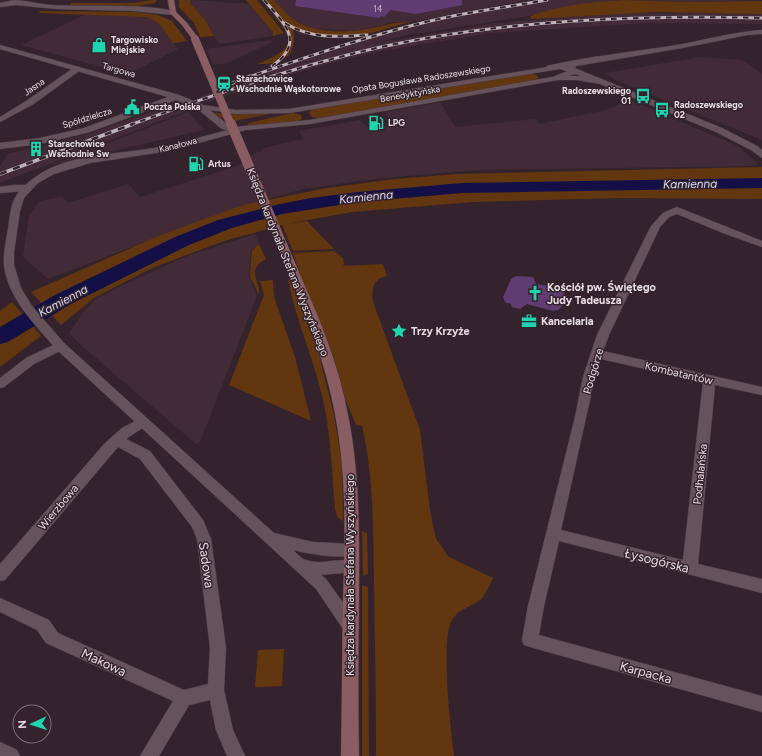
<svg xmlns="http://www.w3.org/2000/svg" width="762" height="756" font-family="Figtree,sans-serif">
<rect width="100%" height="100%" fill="#34232c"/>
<!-- built -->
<g fill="#422b36">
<polygon points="191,0 250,4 273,32 273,36 219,44 205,20 190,3"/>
<polygon points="274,0 528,0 410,22 393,22 361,30 348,31 311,28 301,24 292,19"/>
<polygon points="543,0 762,0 687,2 624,0 602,2 555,10 535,15 402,36 371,44 496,23 622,13 702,12 762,14 762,24 645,23 491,33 382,51 341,60 289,75 208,102 199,97 292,61 417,23"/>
<polygon points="84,15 137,16 154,19 163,28 178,49 126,75 113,70 21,45"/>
<polygon points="271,40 272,42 228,63 213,65 206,49"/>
<polygon points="700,57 742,60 762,74 762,140 617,81 605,73"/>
<polygon points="630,100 738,146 758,164 750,166 476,170 374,179 303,189 227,211 48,279 23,257 29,215 39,202 49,199 62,197 68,203 128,184 140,197 237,166 257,152 263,151 262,149 264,148 303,139 299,131 360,120 368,128 391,126 386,112 440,102 455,127 536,119 539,124 606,110"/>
<polygon points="176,103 189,110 0,183 0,166 8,154 88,134"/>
<polygon points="188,112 204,130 52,165"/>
<polygon points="255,234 259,244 251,250 249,277 257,296 200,442 196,444 82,346 69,333 85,310 96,299 117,288 187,256"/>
</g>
<!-- green -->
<g fill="#62360e">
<polygon points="151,0 157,0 155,3 138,6 70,5 71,3 135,3"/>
<polygon points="179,0 191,0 190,3 205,20 214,36 200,37 194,23 178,6 179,4"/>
<polygon points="246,0 257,0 284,33 273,36 273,32"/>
<path d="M266,0H274C281,7 287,15 294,20C312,32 340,33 361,30C379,27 391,22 410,22L353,38L312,35L293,30C298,56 282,65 258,64C287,51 301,45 274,16L279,15Z"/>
<path d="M624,0L687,2L762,1V14L656,12L531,19L529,17C556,5 595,2 624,0Z"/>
<path d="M40,11L136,12L158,15L172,21L187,41L173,43C165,31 160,21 146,17L39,13Z"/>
<polygon points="529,74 535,74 539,78 535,80 321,118 312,117 309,113 312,109"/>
<polygon points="214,113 234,114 269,114 234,121 227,121"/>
<polygon points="293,113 301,115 302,119 296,122 247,125 249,123"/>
<polygon points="762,167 762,199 620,198 473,202 352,212 286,224 307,221 334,249 293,251 282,225 224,241 152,268 94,298 61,325 31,292 156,237 226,211 248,204 327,188 395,179 457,174"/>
<path d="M259,244L266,259C245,270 261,281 259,295L250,277L252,250Z"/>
<path d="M334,251L343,258L344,265L342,266L383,264L387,276C373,278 371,290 373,302L420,430L430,510L436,539L449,557L493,578C490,584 487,591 483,597C476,606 460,607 452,620C440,639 451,731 454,756H376C376,698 375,641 374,583C373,530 374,478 362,426L356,425L346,401L334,358L321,324L305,289L293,253Z"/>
<path d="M289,277L317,347L334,415L342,465L343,521L338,518L335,509C332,473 331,436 323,400C314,359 296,321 288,280Z"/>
<polygon points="273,280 274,297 295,357 311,421 229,385 264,295 260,281"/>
<polygon points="12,302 41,336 0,367 0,311"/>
<polygon points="362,531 367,533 368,574 363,576"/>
<polygon points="362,585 368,587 369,756 362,756"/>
<polygon points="284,649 282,686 255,687 258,650"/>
</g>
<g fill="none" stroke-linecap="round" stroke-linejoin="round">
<!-- river -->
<polygon fill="#141047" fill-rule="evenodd" points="762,178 762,188 462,193 358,202 282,214 232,228 189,245 69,305 8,342 0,344 0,327 55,295 175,237 218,220 280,204 311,198 358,192 462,183"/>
</g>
<!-- building -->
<g fill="#603c73">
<polygon points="296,0 462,0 462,5 416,14 391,10 384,17 381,16 379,18 295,6"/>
<polygon points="516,276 533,277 536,284 561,288 565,291 564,294 566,299 565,303 558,310 553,311 527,304 520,309 512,307 511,304 505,302 503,297 511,279"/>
</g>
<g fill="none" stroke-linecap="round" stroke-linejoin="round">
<!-- minor casing -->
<g stroke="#4d3e45" stroke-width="1">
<g id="minor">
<path d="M762,30V34L747,35L682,48L576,66L575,67L578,71L577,73L558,80L554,78L555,76L570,70L567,67L550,70L546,68L547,66C589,56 634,52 677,45C706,40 733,32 762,30Z"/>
<polygon points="75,67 78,67 82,69 32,105 0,122 0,117 26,101"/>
<polygon points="14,185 27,185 32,188 27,191 0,193 0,187"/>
<path d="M677,207L762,241V247L723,233L677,214L669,217L660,227L609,335L603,351L762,387V395L715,385L698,564L762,579V593L559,541L544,606L539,635L762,696V712L530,647L524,645L522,640L528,606L575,417L583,377L597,335L651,226L663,213ZM601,359L703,382L683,560L561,530L595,377Z"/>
<polygon points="60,342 64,343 66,346 64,349 34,364 4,387 0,388 0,378 26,358"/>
<polygon points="143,417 147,419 149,422 147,425 126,439 150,451 203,520 211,539 226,648 224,690 233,730 245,756 227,756 216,730 210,700 189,705 159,756 140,756 173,701 46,643 37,630 0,612 0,598 49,620 58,633 184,690 208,684 210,648 197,539 192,527 140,459 118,447 5,580 0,581 0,564 105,443 122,428"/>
<polygon points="0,742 17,750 20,756 0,756"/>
</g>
</g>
<!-- tertiary casing -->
<g stroke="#4d3e45" stroke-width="1">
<g id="tertiary">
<path d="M15,0C23,0 38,4 51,5C73,7 164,3 176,13L173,15L134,11L56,9L16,5L0,7V3Z"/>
<path d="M0,45L179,95L203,105L235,110L289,109L560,65L577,69L722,128L757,146L762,150V158L751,150L716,132L600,84L577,80H558L310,124L246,130L169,151L90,163L54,174L38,183L24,198L20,211L14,252V265L21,288L32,306L64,343L274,533L313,542L352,544L357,546L359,550L357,554C341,560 310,554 293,550C297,553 301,559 306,560C323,566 341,556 357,562L359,566L357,570L352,572L321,575L326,579L357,622L359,627L357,632L351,634L345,632L316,589L56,349C35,324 8,299 4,265C3,253 6,241 8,229C10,216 10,202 19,192C51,153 109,156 154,148C179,144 204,136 228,130L222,129L195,107L176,100L90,132L40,144L0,149V143L40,138L84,128L168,97L0,49ZM560,69L581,76H558L310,120L234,127L228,125L210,110L235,114L289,113Z"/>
</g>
</g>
<!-- secondary casing -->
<g stroke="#4d3e45" stroke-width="1">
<g id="secondary">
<polygon points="168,0 174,0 176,12 187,23 199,39 197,40 193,40 182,25 170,13"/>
<path d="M294,270L299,273C320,319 339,366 348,415C361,479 359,544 359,608C358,657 358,707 359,756H341C342,704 342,653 343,601C345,539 347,476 335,414C326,365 308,319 289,273Z"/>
</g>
</g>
<!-- minor -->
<use href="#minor" fill="#66525b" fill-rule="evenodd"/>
<!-- tertiary -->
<use href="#tertiary" fill="#66525b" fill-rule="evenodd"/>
<!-- secondary -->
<use href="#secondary" fill="#895d62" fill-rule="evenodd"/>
<!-- rail-far1 casing -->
<g stroke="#bfb2b9" stroke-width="3">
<g id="rail-far1">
<path d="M264,0C285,24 306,42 272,66"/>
<path d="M285,23C310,39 338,37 367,35"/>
<path d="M246,78C307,57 367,36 430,21C468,12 508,7 547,0"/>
<polyline points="220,88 250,76"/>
<path d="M130,125C213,95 296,66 381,47C507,20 634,15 762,18"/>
</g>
</g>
<!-- rail casing -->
<g stroke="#bfb2b9" stroke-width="3.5">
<polyline id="rail" points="0,174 133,124"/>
</g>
<!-- rail-far1 -->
<use href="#rail-far1" stroke="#34232c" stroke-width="2" stroke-dasharray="5.5" stroke-linecap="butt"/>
<!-- rail -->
<use href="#rail" stroke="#34232c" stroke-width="2.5" stroke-dasharray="7" stroke-linecap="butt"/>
<!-- secondary-bridge-far1 casing -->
<g stroke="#4d3e45" stroke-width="8" stroke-linecap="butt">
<polyline id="secondary-bridge-far1" points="195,39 231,125"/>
</g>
<!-- secondary-bridge casing -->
<g stroke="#4d3e45" stroke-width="10" stroke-linecap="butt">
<polyline id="secondary-bridge" points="231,124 294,273"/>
</g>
<!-- secondary-bridge-far1 -->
<use href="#secondary-bridge-far1" stroke="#895d62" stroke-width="8"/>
<!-- secondary-bridge -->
<use href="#secondary-bridge" stroke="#895d62" stroke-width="10"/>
</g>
<!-- icons -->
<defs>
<g id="shop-bare" transform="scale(1.2)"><path d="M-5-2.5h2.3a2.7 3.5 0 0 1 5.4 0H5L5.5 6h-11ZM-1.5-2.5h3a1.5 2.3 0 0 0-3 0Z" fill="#1ed5b0" stroke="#34232c" stroke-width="2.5" paint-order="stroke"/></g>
<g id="station-bare" transform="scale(1.2)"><path d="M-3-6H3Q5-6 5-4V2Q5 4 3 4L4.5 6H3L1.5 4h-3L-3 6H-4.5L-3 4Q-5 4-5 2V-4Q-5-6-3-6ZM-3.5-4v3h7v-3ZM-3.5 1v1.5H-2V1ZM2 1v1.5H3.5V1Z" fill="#1ed5b0" stroke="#34232c" stroke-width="2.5" paint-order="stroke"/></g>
<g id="bus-bare" transform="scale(1.2)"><path d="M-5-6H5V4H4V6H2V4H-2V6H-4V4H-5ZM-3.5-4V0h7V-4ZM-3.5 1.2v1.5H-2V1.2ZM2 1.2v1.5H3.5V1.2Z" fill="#1ed5b0" stroke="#34232c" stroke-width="2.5" paint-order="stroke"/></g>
<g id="civic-bare" transform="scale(1.2)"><path d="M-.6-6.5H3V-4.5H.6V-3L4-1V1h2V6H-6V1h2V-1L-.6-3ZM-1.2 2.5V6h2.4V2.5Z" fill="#1ed5b0" stroke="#34232c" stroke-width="2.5" paint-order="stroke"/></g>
<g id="fuel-bare" transform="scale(1.2)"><path d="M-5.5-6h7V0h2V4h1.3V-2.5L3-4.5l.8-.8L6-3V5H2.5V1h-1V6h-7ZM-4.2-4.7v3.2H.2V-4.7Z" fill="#1ed5b0" stroke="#34232c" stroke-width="2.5" paint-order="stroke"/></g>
<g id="building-bare" transform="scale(1.2)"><path d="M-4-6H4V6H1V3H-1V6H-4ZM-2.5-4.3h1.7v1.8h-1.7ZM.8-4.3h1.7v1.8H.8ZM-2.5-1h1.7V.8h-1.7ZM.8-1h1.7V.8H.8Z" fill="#1ed5b0" stroke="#34232c" stroke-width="2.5" paint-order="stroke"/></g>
<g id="church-bare" transform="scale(1.2)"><path d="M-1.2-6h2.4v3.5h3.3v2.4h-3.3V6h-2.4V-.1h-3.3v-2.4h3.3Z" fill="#1ed5b0" stroke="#34232c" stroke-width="2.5" paint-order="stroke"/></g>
<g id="office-bare" transform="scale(1.2)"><path d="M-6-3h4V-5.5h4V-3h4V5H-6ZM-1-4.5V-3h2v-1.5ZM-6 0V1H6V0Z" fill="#1ed5b0" stroke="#34232c" stroke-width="2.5" paint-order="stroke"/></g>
<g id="sight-bare" transform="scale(1.2)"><path d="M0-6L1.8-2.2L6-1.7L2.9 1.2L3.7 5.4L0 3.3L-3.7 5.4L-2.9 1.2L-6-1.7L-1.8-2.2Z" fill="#1ed5b0" stroke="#34232c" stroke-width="2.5" paint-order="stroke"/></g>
</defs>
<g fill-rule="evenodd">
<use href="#shop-bare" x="99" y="45"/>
<use href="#station-bare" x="224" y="84"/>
<use href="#bus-bare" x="643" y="96"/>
<use href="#civic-bare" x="132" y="107"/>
<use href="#bus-bare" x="662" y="110"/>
<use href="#fuel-bare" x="376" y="123"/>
<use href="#building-bare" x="36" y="149"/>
<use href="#fuel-bare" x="196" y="164"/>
<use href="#church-bare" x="535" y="293"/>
<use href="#office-bare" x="529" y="321"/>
<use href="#sight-bare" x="399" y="331"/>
</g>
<g text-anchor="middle" stroke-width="3" stroke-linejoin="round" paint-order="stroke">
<!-- number labels -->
<g font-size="9" fill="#c6b4c6">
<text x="378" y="12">14</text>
</g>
<!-- far-poi labels -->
<g font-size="9" font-weight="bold" fill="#e8dce2" stroke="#34232c" text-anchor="start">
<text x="111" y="43">Targowisko<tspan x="111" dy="10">Miejskie</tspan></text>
<text x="236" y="82">Starachowice<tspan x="236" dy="10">Wschodnie Wąskotorowe</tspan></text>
<text x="631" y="94" text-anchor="end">Radoszewskiego<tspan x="631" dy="10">01</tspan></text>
<text x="674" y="108">Radoszewskiego<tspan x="674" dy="10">02</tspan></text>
<text x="144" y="110">Poczta Polska</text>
<text x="388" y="126">LPG</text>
<text x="48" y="147">Starachowice<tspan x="48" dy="10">Wschodnie Sw</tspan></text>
<text x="208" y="167">Artus</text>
</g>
<!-- far-street labels -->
<g font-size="9" fill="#e8dce2" stroke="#34232c">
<text transform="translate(119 70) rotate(16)" y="3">Targowa</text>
<text transform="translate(421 79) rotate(-9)" y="3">Opata Bogusława Radoszewskiego</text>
<text transform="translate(34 87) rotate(-34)" y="3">Jasna</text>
<text transform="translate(410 94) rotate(-10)" y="3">Benedyktyńska</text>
<text transform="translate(87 118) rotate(-17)" y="3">Spółdzielcza</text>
<text transform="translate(178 145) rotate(-14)" y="3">Kanałowa</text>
</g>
<!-- street labels -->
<g font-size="11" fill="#e8dce2" stroke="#34232c">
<text transform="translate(288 262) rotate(68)" y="4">Księdza kardynała Stefana Wyszyńskiego</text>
<text transform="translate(593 371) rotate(-74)" y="4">Podgórze</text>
<text transform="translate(679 373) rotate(13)" y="4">Kombatantów</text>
<text transform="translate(700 474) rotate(-84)" y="4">Podhalańska</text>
<text transform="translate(58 507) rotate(-50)" y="4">Wierzbowa</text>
<text transform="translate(350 575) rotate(-90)" y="4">Księdza kardynała Stefana Wyszyńskiego</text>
</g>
<!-- poi labels -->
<g font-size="11" font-weight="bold" fill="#e8dce2" stroke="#34232c" text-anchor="start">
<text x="547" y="291">Kościół pw. Świętego<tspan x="547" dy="13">Judy Tadeusza</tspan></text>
<text x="541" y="325">Kancelaria</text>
<text x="411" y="335">Trzy Krzyże</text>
</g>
<!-- water labels -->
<g font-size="12" font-style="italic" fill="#d4d9fe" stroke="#34232c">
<text transform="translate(690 184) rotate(-1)" y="4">Kamienna</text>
<text transform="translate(366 197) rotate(-6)" y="4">Kamienna</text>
<text transform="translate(63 301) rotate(-28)" y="4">Kamienna</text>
</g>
<!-- near-street labels -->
<g font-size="13" fill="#e8dce2" stroke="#34232c">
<text transform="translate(657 560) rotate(14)" y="5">Łysogórska</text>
<text transform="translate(207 565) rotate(82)" y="5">Sadowa</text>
<text transform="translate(104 662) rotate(25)" y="5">Makowa</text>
<text transform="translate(646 672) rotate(15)" y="5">Karpacka</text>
</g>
</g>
<!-- north arrow -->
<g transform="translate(32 724) rotate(267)"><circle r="19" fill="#34232c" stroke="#7c6d75"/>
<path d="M0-3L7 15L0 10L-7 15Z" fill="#1ed5b0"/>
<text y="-6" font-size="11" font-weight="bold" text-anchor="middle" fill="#e8dce2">N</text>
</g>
</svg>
